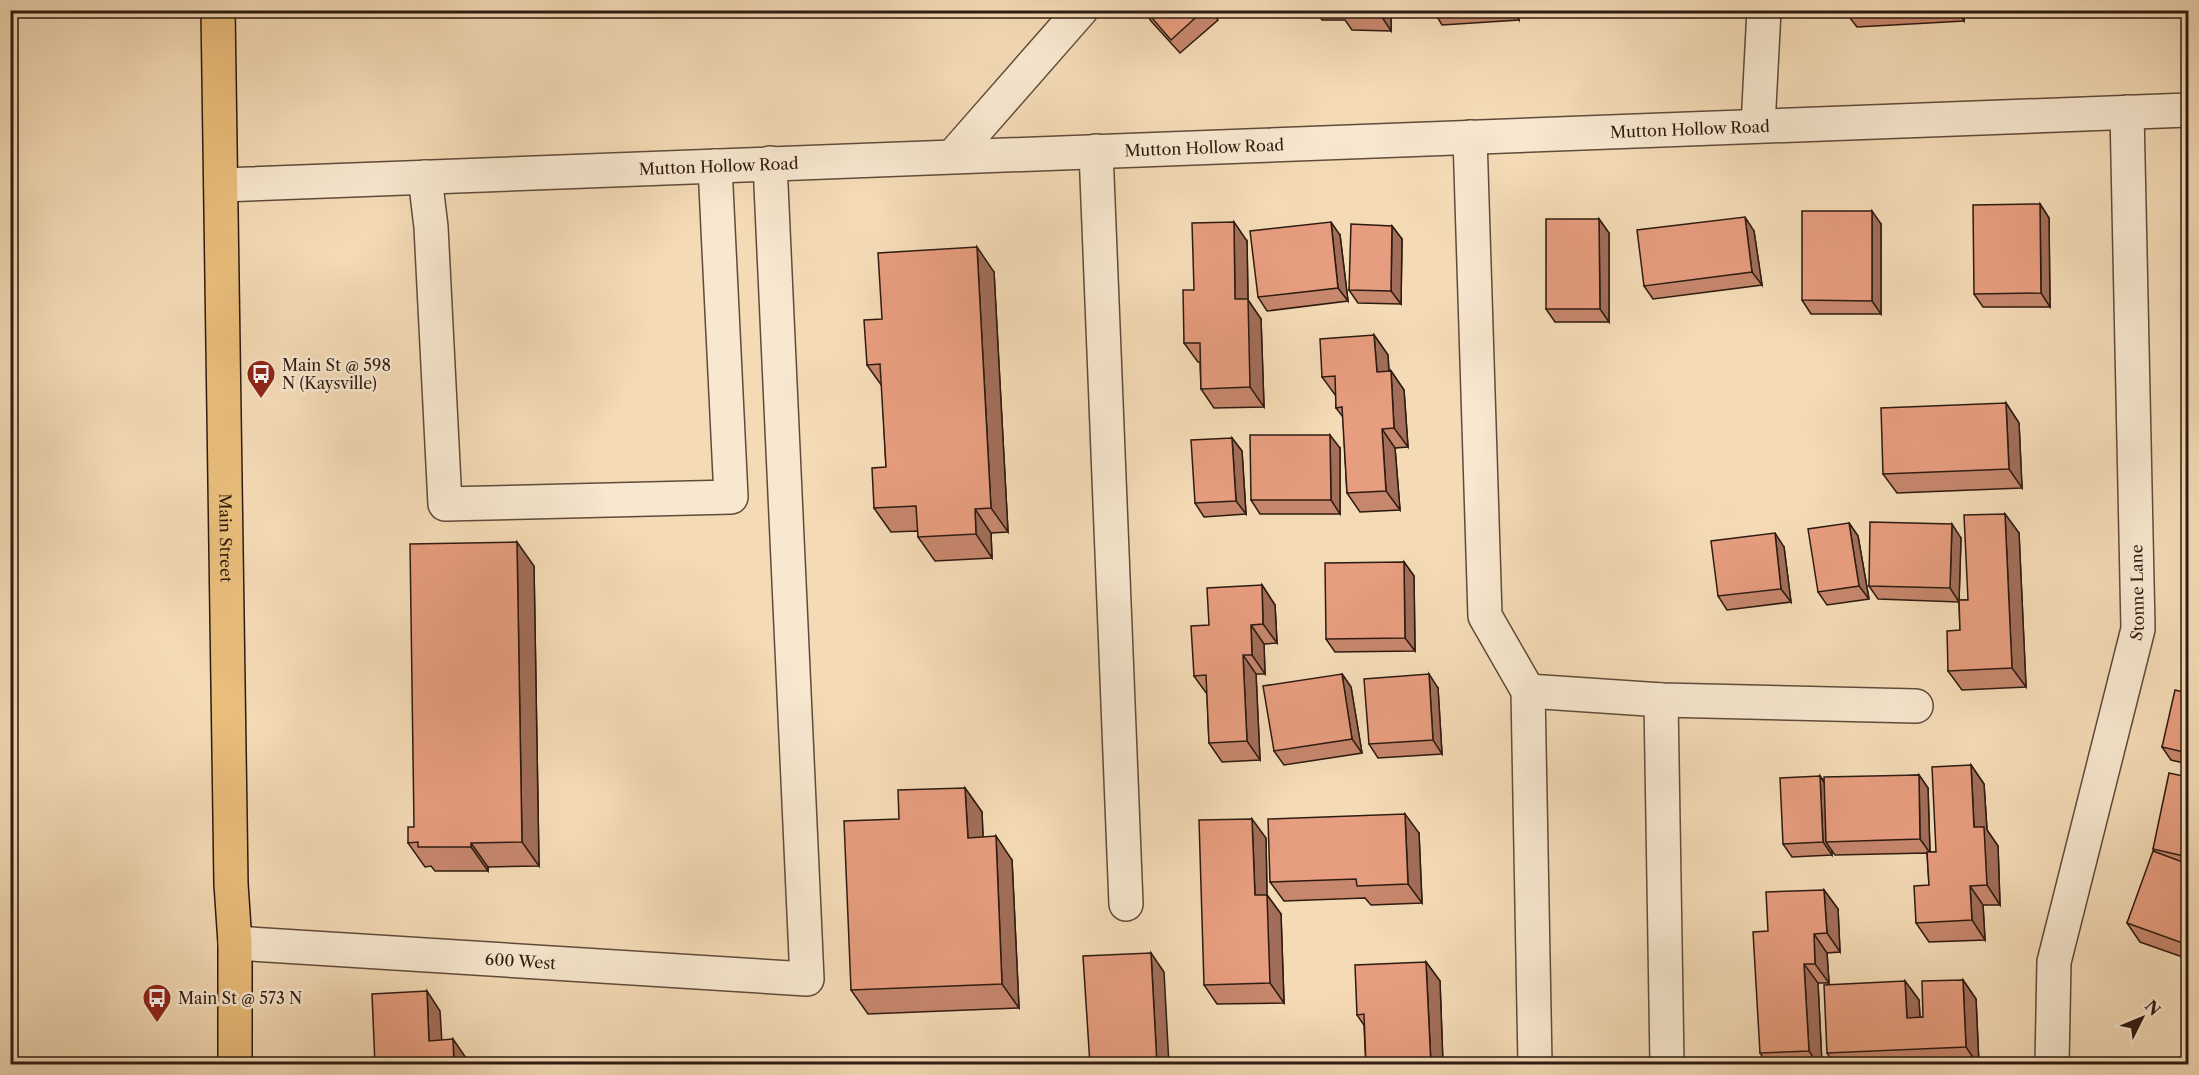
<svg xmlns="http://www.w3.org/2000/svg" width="2199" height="1075" font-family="'Libre Caslon Text',serif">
<rect width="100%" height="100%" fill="#f4dbb6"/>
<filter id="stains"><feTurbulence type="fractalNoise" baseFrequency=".00333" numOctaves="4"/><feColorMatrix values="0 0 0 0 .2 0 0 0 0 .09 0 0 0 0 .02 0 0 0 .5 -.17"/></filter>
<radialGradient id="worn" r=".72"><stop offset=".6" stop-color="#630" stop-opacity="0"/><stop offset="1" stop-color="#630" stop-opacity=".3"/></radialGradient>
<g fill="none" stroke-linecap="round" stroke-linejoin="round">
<!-- minor casing -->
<g stroke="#604b3a" stroke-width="36">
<g id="minor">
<polyline points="1758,126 1764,10"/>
<polyline points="1470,137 1485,616 1528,691 1535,1064"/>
<polyline points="1096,151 1126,904"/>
<polyline points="953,156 1081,10"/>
<polyline points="425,177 431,227 445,504 731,497 715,166"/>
<path id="s1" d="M221,185L2188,110"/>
<polyline points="1528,691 1662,700 1916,706"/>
<polyline points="1661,700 1667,1064"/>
<path id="s2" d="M235,943L807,979L770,163"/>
<path id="s3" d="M2052,1064L2054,962L2138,629L2127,112"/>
</g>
</g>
<!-- major casing -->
<g stroke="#2e1b11" stroke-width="36">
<g id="major">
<path id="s4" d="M218,10L231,884L235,943V1064"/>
</g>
</g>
<!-- minor -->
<use href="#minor" stroke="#f8e8d0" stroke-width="33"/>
<!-- major -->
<use href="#major" stroke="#eabe7b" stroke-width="33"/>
</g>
<!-- wall -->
<g fill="#c7876d" stroke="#2e1b11" stroke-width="1.5">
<polygon points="1144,10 1212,10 1218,20 1180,53 1151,21"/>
<polygon points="1315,10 1391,10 1391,31 1352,30 1345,20 1322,20"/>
<polygon points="1433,10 1519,10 1519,20 1442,25"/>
<polygon points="1616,10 1658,10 1657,16"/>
<polygon points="1847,10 1964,10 1964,21 1857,27 1847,14"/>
<polygon points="2040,204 2049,218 2050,307 1983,307 1974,294"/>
<polygon points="1599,219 1609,233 1609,322 1555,322 1546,309"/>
<polygon points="1881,224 1881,314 1811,314 1802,300"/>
<polygon points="1392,226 1402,239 1401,304 1358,303 1349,290"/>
<polygon points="1754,231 1762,285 1653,299 1644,286"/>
<polygon points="1340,235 1348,301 1267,311 1258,297"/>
<polygon points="1247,241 1248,300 1261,319 1264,407 1214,408 1201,389 1200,362 1198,362 1184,343 1194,290"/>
<polygon points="994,272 1008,532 991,533 992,558 935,561 918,537 918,531 891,532 874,508 886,467 882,386 867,365 882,319"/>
<polygon points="1374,335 1388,355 1389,372 1391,371 1404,390 1408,447 1395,448 1400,510 1360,512 1347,493 1343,417 1336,408 1336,396 1322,377"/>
<polygon points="2006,403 2019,423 2022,488 1897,493 1883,474"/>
<polygon points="1232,438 1242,451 1246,514 1204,517 1195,503"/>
<polygon points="1340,448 1340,514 1260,514 1251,500"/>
<polygon points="2005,514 2019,533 2026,687 1962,690 1948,671 1960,630 1959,602 1878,599 1869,586 1961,538 1959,600 1968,600"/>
<polygon points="1849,523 1858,536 1869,599 1827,605 1818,592"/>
<polygon points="1784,547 1791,602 1727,610 1718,596"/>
<polygon points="1404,562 1414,576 1415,651 1335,652 1326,639"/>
<polygon points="534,566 539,866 488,867 488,871 435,871 431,866 425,867 408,843"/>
<polygon points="1262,585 1275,605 1277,643 1264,644 1265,674 1256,674 1260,760 1222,762 1209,743 1207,694 1194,676 1209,625"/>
<polygon points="1342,674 1351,687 1362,753 1284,765 1274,751"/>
<polygon points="1438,688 1442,754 1378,758 1369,744"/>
<polygon points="2188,693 2188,764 2171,760 2162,747"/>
<polygon points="1971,765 1984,784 1987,830 1998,846 2000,905 1983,905 1985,940 1929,942 1916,923 1929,885 1927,853 1835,855 1832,851 1832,855 1792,857 1783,844 1820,776 1824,781 1919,775 1928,788 1930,852 1936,852"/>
<polygon points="2188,777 2188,959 2140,942 2127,923 2155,852 2153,849"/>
<polygon points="965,788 982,812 983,837 1012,860 1019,1008 868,1014 851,990"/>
<polygon points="1419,833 1422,903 1371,905 1365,898 1284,901 1270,882"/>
<polygon points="1266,838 1267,895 1281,914 1284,1003 1217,1004 1204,985"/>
<polygon points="1824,890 1838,909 1840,952 1827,953 1829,983 1818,983 1822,1065 1768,1065 1760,1053"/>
<polygon points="1426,962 1440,981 1443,1065 1366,1065 1364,1025 1357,1015"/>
<polygon points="1963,980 1976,999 1979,1065 1835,1065 1827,1053 1905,981 1919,1000 1920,1017 1923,1017"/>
</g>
<!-- shaded-wall -->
<g fill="#a26e59" stroke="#2e1b11" stroke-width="1.5">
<polygon points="1382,10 1391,10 1391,31 1382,17"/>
<polygon points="1513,10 1519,10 1519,20"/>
<polygon points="1653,10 1658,10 1657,16"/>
<polygon points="1957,10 1964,10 1964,21"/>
<polygon points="2040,204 2049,218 2050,307 2041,293"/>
<polygon points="1872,211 1881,224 1881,314 1872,301"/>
<polygon points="1745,217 1754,231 1762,285 1752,272"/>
<polygon points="1599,219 1609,233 1609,322 1600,309"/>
<polygon points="1234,222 1247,241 1248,300 1261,319 1264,407 1250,387 1235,299"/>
<polygon points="1331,222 1340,235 1348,301 1338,288"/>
<polygon points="1392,226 1402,239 1401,304 1391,291"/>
<polygon points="977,247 994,272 1008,532 991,508"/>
<polygon points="1374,335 1388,355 1390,392 1377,372"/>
<polygon points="1391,371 1404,390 1408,447 1394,428"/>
<polygon points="2006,403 2019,423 2022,488 2009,469"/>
<polygon points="1382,429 1395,448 1400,510 1386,491"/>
<polygon points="1330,435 1340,448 1340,514 1331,500"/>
<polygon points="1232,438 1242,451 1246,514 1236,501"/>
<polygon points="975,509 991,533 992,558 976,534"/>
<polygon points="2005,514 2019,533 2026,687 2012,668"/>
<polygon points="1849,523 1858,536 1869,599 1859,586"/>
<polygon points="1952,524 1961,538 1959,602 1950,588"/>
<polygon points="1775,533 1784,547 1791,602 1781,589"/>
<polygon points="517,542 534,566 539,866 522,842"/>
<polygon points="1404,562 1414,576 1415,651 1405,638"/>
<polygon points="1262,585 1275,605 1277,643 1263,624"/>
<polygon points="1251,625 1264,644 1265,674 1252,655"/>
<polygon points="1243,655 1256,674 1260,760 1247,741"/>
<polygon points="1342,674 1351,687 1362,753 1352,739"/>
<polygon points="1429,674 1438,688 1442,754 1433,740"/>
<polygon points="1971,765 1984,784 1987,830 1998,846 2000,905 1987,885 1974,827"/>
<polygon points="1919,775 1928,788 1930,853 1920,839"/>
<polygon points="1820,776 1829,790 1826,842 1832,851 1832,855 1823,842"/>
<polygon points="965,788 982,812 984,862 968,838"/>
<polygon points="1405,814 1419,833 1422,903 1408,884"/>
<polygon points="1252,819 1266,838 1267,895 1281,914 1284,1003 1270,983 1255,895"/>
<polygon points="996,836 1012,860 1019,1008 1002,984"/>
<polygon points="471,843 488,867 488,871 471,847"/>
<polygon points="1970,886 1983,905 1985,940 1972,920"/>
<polygon points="1824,890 1838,909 1840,952 1827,933"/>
<polygon points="1814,934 1827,953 1829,983 1815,964"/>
<polygon points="1151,953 1164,972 1169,1065 1157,1065"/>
<polygon points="1426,962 1440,981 1443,1065 1431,1065"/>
<polygon points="1804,964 1818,983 1822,1065 1818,1065 1809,1051"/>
<polygon points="1963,980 1976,999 1979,1065 1978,1065 1966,1047"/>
<polygon points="1905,981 1919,1000 1921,1037 1907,1018"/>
<polygon points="427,991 440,1011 443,1060 429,1041"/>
<polygon points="453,1039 466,1058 466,1065 454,1065"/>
</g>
<!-- building -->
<g fill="#e79d7f" stroke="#2e1b11" stroke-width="1.5">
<polygon points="1145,10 1204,10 1171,40"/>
<rect x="1343" y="10" width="39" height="7"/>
<polygon points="1847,10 1911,10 1847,14"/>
<polygon points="2040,204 2041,293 1974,294 1973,205"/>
<polygon points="1802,211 1872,211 1872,301 1802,300"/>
<polygon points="1745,217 1752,272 1644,286 1637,230"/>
<polygon points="1546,219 1599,219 1600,309 1546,309"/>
<polygon points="1234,222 1235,299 1248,299 1250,387 1201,389 1200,343 1184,343 1183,290 1194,290 1192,223"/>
<polygon points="1331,222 1338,288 1258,297 1250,231"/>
<polygon points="1351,224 1392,226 1391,291 1349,290"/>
<polygon points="977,247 991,508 975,509 976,534 918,537 916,506 874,508 872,468 886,467 880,364 867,365 864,320 882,319 878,253"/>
<polygon points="2187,275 2188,275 2188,354"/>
<polygon points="1374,335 1377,372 1391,371 1394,428 1382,429 1386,491 1347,493 1342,407 1336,408 1335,376 1322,377 1320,339"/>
<polygon points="2006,403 2009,469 1883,474 1881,408"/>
<polygon points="1250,435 1330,435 1331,500 1251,500"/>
<polygon points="1232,438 1236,501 1195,503 1191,440"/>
<polygon points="2005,514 2012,668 1948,671 1947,631 1960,630 1959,600 1968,600 1964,515"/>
<polygon points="1870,522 1952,524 1950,588 1869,586"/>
<polygon points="1849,523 1859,586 1818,592 1808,529"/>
<polygon points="1775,533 1781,589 1718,596 1711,541"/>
<polygon points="517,542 522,842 471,843 471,847 418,847 418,842 408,843 408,827 414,827 410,544"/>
<polygon points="1404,562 1405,638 1326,639 1325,563"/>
<polygon points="1262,585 1263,624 1251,625 1252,655 1243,655 1247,741 1209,743 1206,675 1194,676 1191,626 1209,625 1207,588"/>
<polygon points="2188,616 2188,664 2185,664"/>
<polygon points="1342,674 1352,739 1274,751 1263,686"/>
<polygon points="1429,674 1433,740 1369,744 1364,679"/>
<polygon points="2175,690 2188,693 2188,753 2162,747"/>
<polygon points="1971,765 1974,827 1984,827 1987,885 1970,886 1972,920 1916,923 1914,886 1929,885 1927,852 1936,852 1932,767"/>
<polygon points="2169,773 2188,777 2188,857 2153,849"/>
<polygon points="1919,775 1920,839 1826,842 1824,777"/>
<polygon points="1820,776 1823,842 1783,844 1780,778"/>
<polygon points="965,788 968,838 996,836 1002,984 851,990 844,821 899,819 898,790"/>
<polygon points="1405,814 1408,884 1357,886 1356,879 1270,882 1268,819"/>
<polygon points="1252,819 1255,895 1267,895 1270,983 1204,985 1199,820"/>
<polygon points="2153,851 2188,864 2188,945 2127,923"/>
<polygon points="1824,890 1827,933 1814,934 1815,964 1804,964 1809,1051 1760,1053 1753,932 1768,931 1766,892"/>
<polygon points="1151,953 1157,1065 1090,1065 1083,956"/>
<polygon points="1426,962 1431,1065 1366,1065 1364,1014 1357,1015 1355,965"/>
<polygon points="1963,980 1966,1047 1827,1053 1824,985 1905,981 1907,1018 1923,1017 1922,981"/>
<polygon points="427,991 429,1041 453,1039 454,1065 375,1065 372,994"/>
</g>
<!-- icons -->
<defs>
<g id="bus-pin" transform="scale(1.5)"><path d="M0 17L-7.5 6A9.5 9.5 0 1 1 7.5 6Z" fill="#8f2418" stroke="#f8e8d0"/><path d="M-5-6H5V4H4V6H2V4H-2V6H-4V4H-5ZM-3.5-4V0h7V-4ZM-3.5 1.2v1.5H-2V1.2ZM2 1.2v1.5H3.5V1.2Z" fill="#fff"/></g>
</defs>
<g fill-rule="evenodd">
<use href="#bus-pin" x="261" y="374"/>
<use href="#bus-pin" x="157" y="998"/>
</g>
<g text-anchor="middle" stroke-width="5" stroke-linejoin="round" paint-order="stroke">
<!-- street labels -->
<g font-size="16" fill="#2e1b11" stroke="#f8e8d0">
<text dy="6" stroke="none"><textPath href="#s1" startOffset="1470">Mutton Hollow Road</textPath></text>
<text dy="6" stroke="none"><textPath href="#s1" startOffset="984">Mutton Hollow Road</textPath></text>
<text dy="6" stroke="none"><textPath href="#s1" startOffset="498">Mutton Hollow Road</textPath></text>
<text dy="6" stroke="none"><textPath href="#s4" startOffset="528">Main Street</textPath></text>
<text dy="6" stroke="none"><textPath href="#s3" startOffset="482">Stonne Lane</textPath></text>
<text dy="6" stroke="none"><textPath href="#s2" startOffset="286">600 West</textPath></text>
</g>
<!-- poi labels -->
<g font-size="16" fill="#2e1b11" stroke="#f8e8d0" text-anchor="start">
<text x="282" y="371">Main St @ 598<tspan x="282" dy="18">N (Kaysville)</tspan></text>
<text x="178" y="1004">Main St @ 573 N</text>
</g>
</g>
<!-- margin -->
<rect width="2199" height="1075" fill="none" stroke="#f4dbb6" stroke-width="36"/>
<rect x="12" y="12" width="2175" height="1051" fill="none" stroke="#2e1b11" stroke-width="3"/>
<rect x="18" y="18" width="2163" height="1039" fill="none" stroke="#2e1b11" stroke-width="1.5"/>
<!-- north arrow -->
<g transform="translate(2142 1018) rotate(47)" stroke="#f8e8d0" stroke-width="4.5" paint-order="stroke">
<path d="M0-4.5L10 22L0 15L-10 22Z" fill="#2e1b11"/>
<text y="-9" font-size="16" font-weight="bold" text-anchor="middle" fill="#2e1b11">N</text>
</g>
<rect width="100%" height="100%" filter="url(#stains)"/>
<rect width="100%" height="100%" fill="url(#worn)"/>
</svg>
